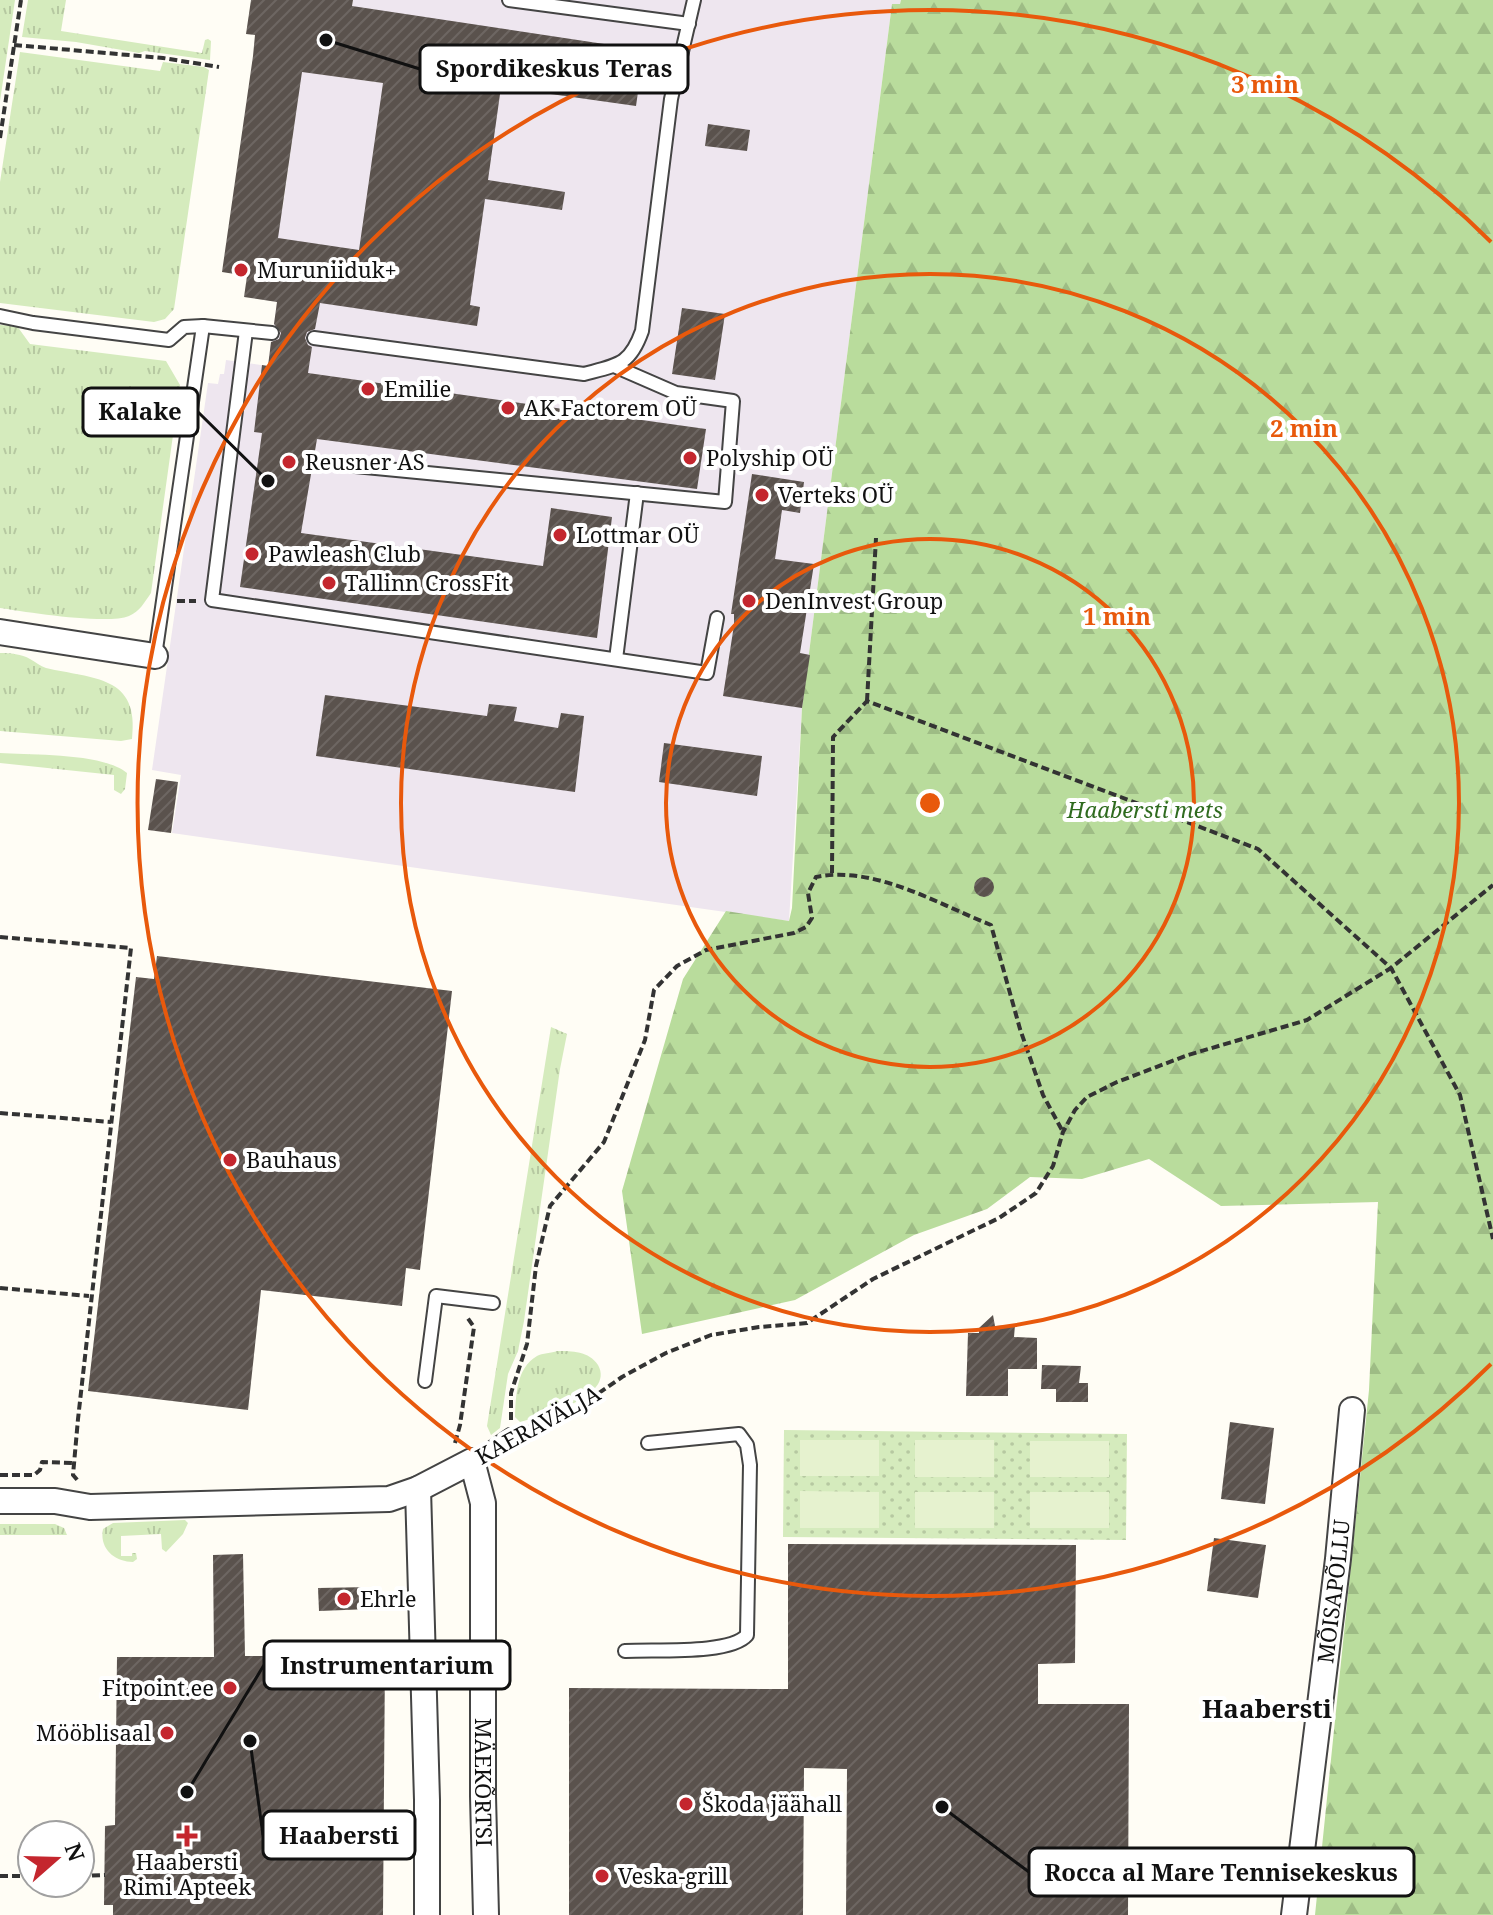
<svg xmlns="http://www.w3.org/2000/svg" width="1493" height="1915" font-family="'Noto Serif',serif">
<defs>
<pattern id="grass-tufts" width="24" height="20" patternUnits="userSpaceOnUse" patternTransform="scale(2)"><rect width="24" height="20" fill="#d5ebbd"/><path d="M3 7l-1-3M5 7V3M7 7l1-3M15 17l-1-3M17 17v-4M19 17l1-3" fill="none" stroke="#b6c8a1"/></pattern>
<pattern id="forest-firs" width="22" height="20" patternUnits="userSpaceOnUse" patternTransform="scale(2)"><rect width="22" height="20" fill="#b9dc9c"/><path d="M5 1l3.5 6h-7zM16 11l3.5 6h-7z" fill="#9ebc85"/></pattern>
<pattern id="park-dots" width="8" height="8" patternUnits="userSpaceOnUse" patternTransform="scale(2)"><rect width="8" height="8" fill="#d5ebbd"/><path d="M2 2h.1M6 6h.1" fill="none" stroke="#b6c8a1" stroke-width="1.8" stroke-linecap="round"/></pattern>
<pattern id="building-hatch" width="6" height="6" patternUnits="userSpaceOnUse" patternTransform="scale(2)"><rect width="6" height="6" fill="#5a524d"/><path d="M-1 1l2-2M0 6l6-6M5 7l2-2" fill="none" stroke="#6d6662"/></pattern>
</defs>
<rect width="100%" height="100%" fill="#fffdf5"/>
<!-- industrial -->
<polygon fill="#eee6ef" points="353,0 901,0 900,4 892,4 802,708 789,921 172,833 181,775 152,770 208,383 218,384 220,374 224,374 226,360 268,366 277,302 257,298 283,206 300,84 293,70 383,83 352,6"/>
<!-- grass -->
<g fill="url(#grass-tufts)">
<polygon points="0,0 15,0 0,101"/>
<polygon points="28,0 66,0 61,31 202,53 205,40 208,39 211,41 210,60 145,51 139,53 76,42 22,37"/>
<polygon points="20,52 160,71 163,62 204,67 209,70 174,309 165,319 154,322 0,303 0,182"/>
<path d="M0,325L17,326L30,344L166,361L180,385L151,593C144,603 140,611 129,616C107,625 26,612 0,608Z"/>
<path d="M0,653C10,653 22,654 30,659C36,662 40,666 46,668C93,679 140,675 132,739L121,741L0,731Z"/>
<path d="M0,753C33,755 103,753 127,773L125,789L121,794L114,790V775L0,763Z"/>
<polygon points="551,1027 567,1034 560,1069 524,1321 518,1351 508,1374 500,1428 491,1435 487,1426"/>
<path d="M557,1351C572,1351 589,1351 598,1365C616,1397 541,1416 520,1422L515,1417C516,1396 516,1368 537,1356C542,1353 552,1353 557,1351Z"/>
<path d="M185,1520L188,1523L183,1534L166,1552L162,1549L161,1534L121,1536V1556H132V1553H136L137,1559L133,1562C115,1562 99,1549 103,1529L113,1523Z"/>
<polygon points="0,1524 55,1524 64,1528 67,1535 0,1535"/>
</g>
<!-- forest -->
<polygon fill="url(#forest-firs)" points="901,0 1493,0 1493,1915 1315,1915 1369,1390 1378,1202 1221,1206 1149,1159 1082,1179 1030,1177 987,1209 914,1235 795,1300 642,1334 622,1191 683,979 726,911 789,921 792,908 802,708 892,4 900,4"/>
<!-- park -->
<polygon fill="url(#park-dots)" points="784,1430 1127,1434 1126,1540 783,1537"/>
<!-- pitch -->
<g fill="#e6f2cf">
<rect x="800" y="1440" width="79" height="36"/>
<rect x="915" y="1440" width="79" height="37"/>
<rect x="1030" y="1441" width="79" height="36"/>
<polygon points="800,1491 879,1492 879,1528 800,1528"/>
<rect x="915" y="1492" width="79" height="36"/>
<rect x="1030" y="1492" width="79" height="36"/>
</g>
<!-- building -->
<g fill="url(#building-hatch)" fill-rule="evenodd">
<path d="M251,0H353L352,6L644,50L636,106L501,87L488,180L565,192L562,210L485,199L470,305L480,307L477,326L320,303L315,329L307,332L305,338L308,345L312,347L308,373L706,429L697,489L317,439L301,533L543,566L551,508L612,517L597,638L240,587L262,433L254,432L262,365L268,366L271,342L279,339L281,333L274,324L277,302L244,297L247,276L222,272L253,56L255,35L246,34ZM302,72L383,83L359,250L278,238Z"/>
<polygon points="708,124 750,130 747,151 705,146"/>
<polygon points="682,308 725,314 715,380 672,374"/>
<polygon points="752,474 804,482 800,513 782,510 775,559 814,564 800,653 810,655 802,708 723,696 734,625 734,614 731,614"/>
<polygon points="325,695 487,716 489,704 517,707 514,721 558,728 561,713 584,716 575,792 316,756"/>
<polygon points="664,743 762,756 757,796 659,782"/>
<polygon points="156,779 178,782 171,833 148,830"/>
<circle cx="984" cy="887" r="10"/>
<polygon points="157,956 452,991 420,1270 406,1268 402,1306 261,1290 248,1410 88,1391 136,977 154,979"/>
<polygon points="993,1315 995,1326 1015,1325 1014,1337 1037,1338 1037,1369 1008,1369 1008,1396 966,1396 968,1333 979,1333 979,1328"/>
<polygon points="1042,1365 1081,1366 1079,1383 1088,1383 1088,1402 1056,1402 1056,1389 1041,1389"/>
<polygon points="1230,1422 1274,1428 1265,1504 1221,1499"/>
<polygon points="1214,1538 1266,1545 1258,1598 1207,1591"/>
<polygon points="788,1544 1076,1545 1075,1663 1038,1664 1038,1704 1129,1704 1128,1915 846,1915 847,1769 804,1768 803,1915 569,1915 569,1688 788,1689"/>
<polygon points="243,1554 245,1656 385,1656 383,1915 113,1915 113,1905 104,1905 105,1826 115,1825 117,1657 214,1657 213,1555"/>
<polygon points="370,1587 370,1609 319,1611 318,1588"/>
</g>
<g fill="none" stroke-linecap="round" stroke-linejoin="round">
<!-- service casing -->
<g stroke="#444" stroke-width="16">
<g id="service">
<polyline points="509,0 689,24"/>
<polyline points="0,316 33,323 169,340 184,327 203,326 272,333"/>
<polyline points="246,331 212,600 707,673 717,618"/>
<path d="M314,338L584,374C618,365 630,365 642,331L671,99L694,0"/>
<polyline points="355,466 725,502 733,401 676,393 614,366"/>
<polyline points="155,656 203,326"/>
<polyline points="616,659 637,493"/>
<polyline points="425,1381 436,1296 493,1303"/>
<polyline points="472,1461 510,1435"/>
<path d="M625,1651C653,1649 730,1655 747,1635L750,1465L747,1445L739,1434L648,1443"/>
</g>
</g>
<!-- minor casing -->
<g stroke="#444" stroke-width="28">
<g id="minor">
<polyline points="0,632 155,656"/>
<polyline points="418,1489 427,1800 427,1915"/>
<path id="s1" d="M0,1501H55L90,1507L389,1499L418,1489L472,1461L483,1503V1796L486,1915"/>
<path id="s2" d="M1294,1915L1338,1559L1352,1410"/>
</g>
</g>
<!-- path -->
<g stroke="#333" stroke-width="4" stroke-dasharray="8 4" stroke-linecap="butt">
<polyline points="14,45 163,58 219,67"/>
<polyline points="0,138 21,0"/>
<polyline points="177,601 196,601"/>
<polyline points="867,701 876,538"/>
<polyline points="832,873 833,737 867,701 1258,849 1391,968 1460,1095 1493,1239"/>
<polyline points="0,937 131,948 78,1419 73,1475 79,1482"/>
<polyline points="0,1113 111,1122"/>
<polyline points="0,1288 89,1296"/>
<path d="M511,1420V1393L527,1344L536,1266L550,1206L604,1142L645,1040L654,990L677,966L706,950L794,933L806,927L812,918L808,893L816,877C874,865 938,904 991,925L1020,1029L1043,1095L1063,1132"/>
<polyline points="523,1429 586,1402 622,1377 666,1353 711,1335 759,1327 807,1323 873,1279 999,1218 1036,1193 1053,1166 1063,1132 1075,1110 1087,1097 1117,1082 1188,1055 1307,1020 1391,968 1493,885"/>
<polyline points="455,1443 460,1425 474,1327 467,1317"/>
<polyline points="0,1475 34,1475 40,1470 42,1462 73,1463"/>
<polyline points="0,1876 32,1876"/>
<polyline points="80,1876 105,1875"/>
</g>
<!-- service -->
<use href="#service" stroke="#fff" stroke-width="12"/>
<!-- minor -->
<use href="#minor" stroke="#fff" stroke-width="24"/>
</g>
<!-- distance rings -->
<g fill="none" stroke="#e8590c" stroke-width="4">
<circle cx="930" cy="803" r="264"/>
<circle cx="930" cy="803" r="529"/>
<path d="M1491 1364A793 793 0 1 1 1491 242"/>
</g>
<!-- markers -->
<g fill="#c4262e" stroke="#fff" stroke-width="3">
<circle cx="241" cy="270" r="8"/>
<circle cx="368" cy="389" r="8"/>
<circle cx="508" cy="408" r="8"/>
<circle cx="690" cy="458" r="8"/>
<circle cx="289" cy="462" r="8"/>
<circle cx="762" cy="495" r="8"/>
<circle cx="560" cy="535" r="8"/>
<circle cx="252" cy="554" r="8"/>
<circle cx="329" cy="583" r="8"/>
<circle cx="749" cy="601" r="8"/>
<circle cx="230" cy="1160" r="8"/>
<circle cx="344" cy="1599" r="8"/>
<circle cx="230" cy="1688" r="8"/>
<circle cx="167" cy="1733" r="8"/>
<circle cx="686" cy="1804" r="8"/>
<path d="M183 1824h8v8h8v8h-8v8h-8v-8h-8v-8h8z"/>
<circle cx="602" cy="1876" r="8"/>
</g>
<g text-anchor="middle" stroke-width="8" stroke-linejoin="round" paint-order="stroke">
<!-- poi labels -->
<g font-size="22" fill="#111" stroke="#fff" text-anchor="start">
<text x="257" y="278">Muruniiduk+</text>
<text x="384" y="397">Emilie</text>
<text x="524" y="416">AK Factorem OÜ</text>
<text x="706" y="466">Polyship OÜ</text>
<text x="305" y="470">Reusner AS</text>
<text x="778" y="503">Verteks OÜ</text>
<text x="576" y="543">Lottmar OÜ</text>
<text x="268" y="562">Pawleash Club</text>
<text x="345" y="591">Tallinn CrossFit</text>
<text x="765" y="609">DenInvest Group</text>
<text x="246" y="1168">Bauhaus</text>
<text x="360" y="1607">Ehrle</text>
<text x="214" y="1696" text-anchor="end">Fitpoint.ee</text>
<text x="151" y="1741" text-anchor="end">Mööblisaal</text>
<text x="702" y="1812">Škoda jäähall</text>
<text x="187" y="1870" text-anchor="middle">Haabersti<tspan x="187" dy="25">Rimi Apteek</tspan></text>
<text x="618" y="1884">Veska-grill</text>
</g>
<!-- park labels -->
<g font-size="22" font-style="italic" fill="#2f6b1f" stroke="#fff">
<text x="1145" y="818">Haabersti mets</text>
</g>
<!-- street labels -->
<g font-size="22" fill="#111" stroke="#fff">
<text transform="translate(538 1425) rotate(-29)" y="8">KAERAVÄLJA</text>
<text dy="8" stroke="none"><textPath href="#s2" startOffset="326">MÕISAPÕLLU</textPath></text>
<text dy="8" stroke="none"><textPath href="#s1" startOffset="804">MÄEKÕRTSI</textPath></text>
</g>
<!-- quarter labels -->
<g font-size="26" font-weight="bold" fill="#111" stroke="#fff">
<text x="1267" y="1718">Haabersti</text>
</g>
</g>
<circle cx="930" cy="803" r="12" fill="#e8590c" stroke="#fff" stroke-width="4"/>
<g font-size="24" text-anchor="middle" font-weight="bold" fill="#e8590c" stroke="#fff" stroke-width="8" stroke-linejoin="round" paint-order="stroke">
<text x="1265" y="93">3 min</text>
<text x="1304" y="437">2 min</text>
<text x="1117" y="625">1 min</text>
</g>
<!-- callouts -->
<path fill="none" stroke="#111" stroke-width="3" d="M326 40L420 69M268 481L198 412M187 1792L264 1665M250 1741L263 1835M942 1807L1029 1872"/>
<g fill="#111" stroke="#fff" stroke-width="3">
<circle cx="326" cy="40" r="8"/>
<circle cx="268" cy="481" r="8"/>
<circle cx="187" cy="1792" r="8"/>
<circle cx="250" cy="1741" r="8"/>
<circle cx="942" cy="1807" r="8"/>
</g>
<g fill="#fff" stroke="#111" stroke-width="3">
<rect x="420" y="45" width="268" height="48" rx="8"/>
<rect x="83" y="388" width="115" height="48" rx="8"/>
<rect x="264" y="1641" width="246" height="48" rx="8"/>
<rect x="263" y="1811" width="152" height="48" rx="8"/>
<rect x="1029" y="1848" width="385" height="48" rx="8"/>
</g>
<g font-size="24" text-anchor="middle" font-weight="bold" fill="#111">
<text x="554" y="77">Spordikeskus Teras</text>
<text x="140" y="420">Kalake</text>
<text x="387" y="1674">Instrumentarium</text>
<text x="339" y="1844">Haabersti</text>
<text x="1221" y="1881">Rocca al Mare Tennisekeskus</text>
</g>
<!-- north arrow -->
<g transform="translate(56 1859) rotate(70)"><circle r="38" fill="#ffffff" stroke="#a0a0a0" stroke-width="2"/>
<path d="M0-6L14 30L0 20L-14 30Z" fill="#c4262e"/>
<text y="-12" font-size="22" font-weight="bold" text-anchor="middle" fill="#111111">N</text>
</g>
</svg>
